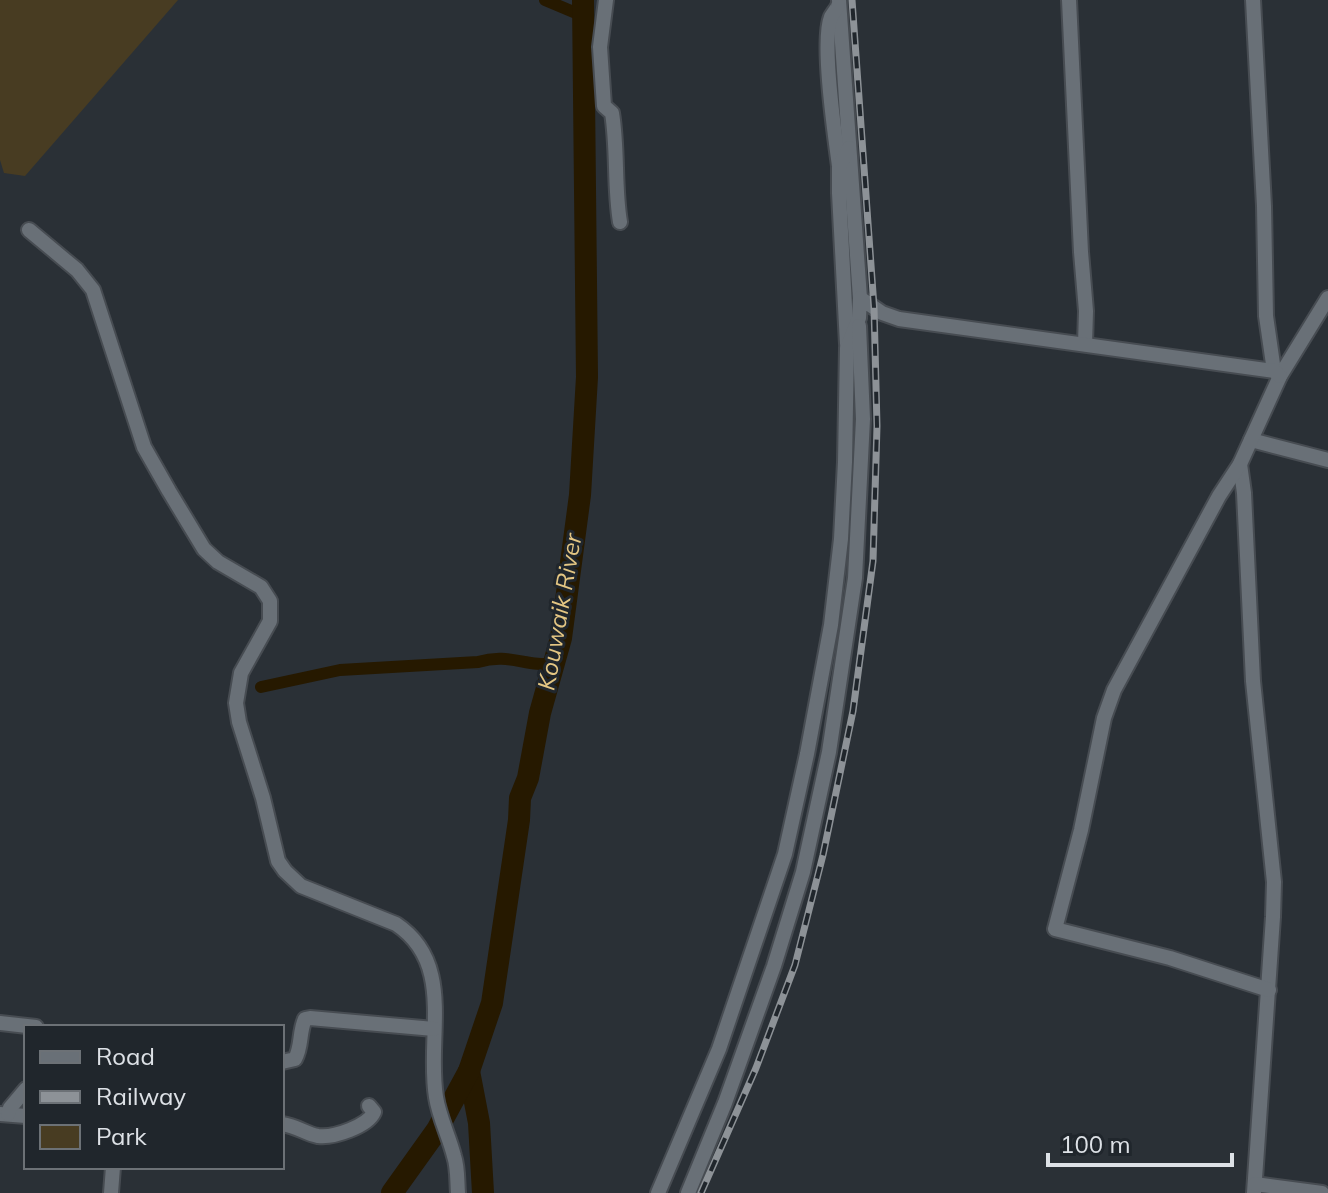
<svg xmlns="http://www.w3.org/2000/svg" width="1328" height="1193" font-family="Mulish,sans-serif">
<rect width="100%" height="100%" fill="#2a3036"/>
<!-- green -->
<polygon fill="#483c22" points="0,0 178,0 25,176 4,173 0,160"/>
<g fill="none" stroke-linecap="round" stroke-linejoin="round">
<!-- canal -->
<g stroke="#261900" stroke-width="12">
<polyline points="545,0 583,16"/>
<path d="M261,687L340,670L478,662C510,652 526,668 556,663"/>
</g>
<!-- river -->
<g stroke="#261900" stroke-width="22">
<polyline points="469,1071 479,1123 483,1193"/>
<polyline points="392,1193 437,1130 469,1071 492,1003 519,820 520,798 528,778 540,713 561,638 580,495 587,377 583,0"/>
</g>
<!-- minor casing -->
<g stroke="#474c52" stroke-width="18">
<g id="minor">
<path d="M606,0L600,47L604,106L612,113C618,150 614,186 620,222"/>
<polyline points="839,0 860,298"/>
<polyline points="1069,0 1081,252 1086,311 1085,344"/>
<polyline points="1253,0 1264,206 1266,316 1274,371"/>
<path d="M838,6C838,7 832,15 831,17C821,41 835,136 839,166"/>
<path d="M29,230L77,270L93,290L144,447L169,491L204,549L218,562L261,587L270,601V621L241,673L236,703L239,722L263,798L278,861L285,871L301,886L396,924C456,964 426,1037 436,1097C439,1117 449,1136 454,1156C458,1168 457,1181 458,1193"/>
<polyline points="847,344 839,193 839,167 849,148"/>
<polyline points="1251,440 1328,460"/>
<polyline points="1240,464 1244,493 1253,681 1274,882 1273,917 1254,1193"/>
<polyline points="1269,990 1170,958 1055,929 1081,830 1104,718 1114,690 1219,496 1240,464 1280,376 1328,298"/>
<polyline points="0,1023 36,1027"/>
<path d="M282,1062L295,1059C302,1047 299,1032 305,1019L310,1018L434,1029"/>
<polyline points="0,1114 26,1116"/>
<polyline points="8,1114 10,1108 26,1089"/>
<path d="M282,1124C297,1126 306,1134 318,1136C334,1138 368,1126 374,1112L369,1106"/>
<polyline points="1255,1184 1322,1193"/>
<polyline points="111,1193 113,1167"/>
<polyline points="658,1193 719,1049 760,928 785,854 807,754 831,625 841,539 845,462 847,348 859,318 860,298 882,313 899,319 1274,371 1280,376"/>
<polyline points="688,1193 725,1103 774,966 803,872 829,752 855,578 863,419 859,326"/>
</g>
</g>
<!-- minor -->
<use href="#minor" stroke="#697077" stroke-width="14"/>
<!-- rail casing -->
<g stroke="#8d9297" stroke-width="7">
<polyline id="rail" points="701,1193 756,1068 795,965 823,855 853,711 873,561 877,426 874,307 852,0"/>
</g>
<!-- rail -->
<use href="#rail" stroke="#20262c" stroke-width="4" stroke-dasharray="12" stroke-linecap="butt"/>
</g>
<g text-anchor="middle" stroke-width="6" stroke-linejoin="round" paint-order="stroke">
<!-- water labels -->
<g font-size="24" font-style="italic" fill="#e4c683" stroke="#20262c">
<text transform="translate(560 612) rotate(-80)" y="8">Kouwaik River</text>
</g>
</g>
<!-- legend -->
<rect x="24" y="1025" width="260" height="144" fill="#20262c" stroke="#6c7176" stroke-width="2"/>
<rect x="40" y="1051" width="40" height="12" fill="#697077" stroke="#6c7176" stroke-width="2"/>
<text x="96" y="1065" font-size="24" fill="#dde1e6">Road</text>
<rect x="40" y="1091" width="40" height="12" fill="#8d9297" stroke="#6c7176" stroke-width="2"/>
<text x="96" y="1105" font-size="24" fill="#dde1e6">Railway</text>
<rect x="40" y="1125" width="40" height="24" fill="#483c22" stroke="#6c7176" stroke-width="2"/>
<text x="96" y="1145" font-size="24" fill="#dde1e6">Park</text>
<!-- scale -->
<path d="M1048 1153v12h184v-12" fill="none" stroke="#dde1e6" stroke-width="4"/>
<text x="1060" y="1153" font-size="24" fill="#dde1e6" stroke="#20262c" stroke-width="6" paint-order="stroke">100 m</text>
</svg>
